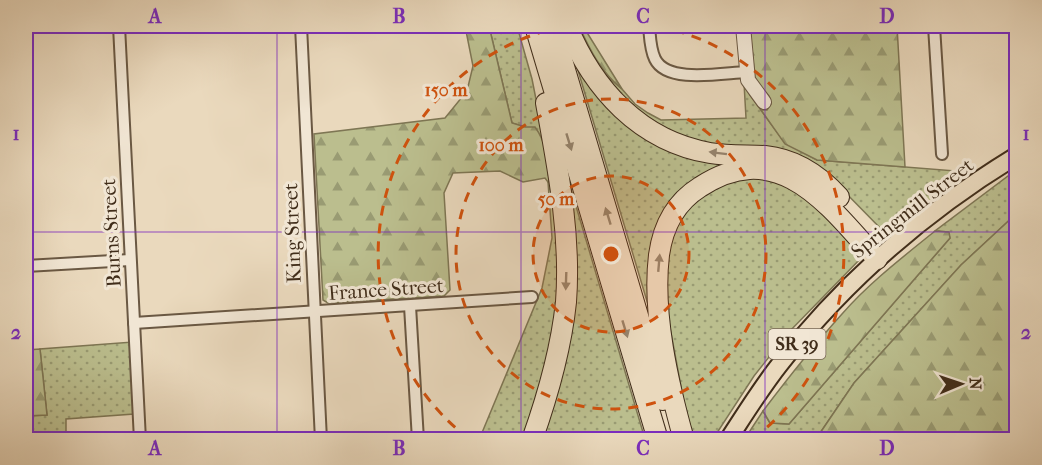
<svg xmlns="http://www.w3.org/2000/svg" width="1042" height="465" font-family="'IM FELL French Canon',serif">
<defs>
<pattern id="grass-dots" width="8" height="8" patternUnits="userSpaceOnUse" patternTransform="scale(1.5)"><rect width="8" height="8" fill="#bbbe8e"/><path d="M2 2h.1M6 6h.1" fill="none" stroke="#999b73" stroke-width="1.8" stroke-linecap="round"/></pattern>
<pattern id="forest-firs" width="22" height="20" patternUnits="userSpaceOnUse" patternTransform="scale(1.5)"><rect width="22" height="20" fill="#bbbe8e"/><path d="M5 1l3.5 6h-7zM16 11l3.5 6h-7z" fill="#999b73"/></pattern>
</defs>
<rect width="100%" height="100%" fill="#ead9bd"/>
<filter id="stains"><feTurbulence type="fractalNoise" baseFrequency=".00333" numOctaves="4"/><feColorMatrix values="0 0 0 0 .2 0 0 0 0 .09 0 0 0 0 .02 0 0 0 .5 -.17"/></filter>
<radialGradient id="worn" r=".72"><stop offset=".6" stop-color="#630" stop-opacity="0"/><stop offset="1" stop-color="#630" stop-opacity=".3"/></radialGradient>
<!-- grass -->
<g fill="url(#grass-dots)" stroke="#7e7654" stroke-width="1.5">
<polygon points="489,26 517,26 532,79 547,155 525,127 512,123"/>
<polygon points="575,26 579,26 589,48 609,78 622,89 635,104 648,113 661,120 746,118 744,83 750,95 785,143 817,160 969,172 887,235 833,180 672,136 609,88"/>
<polygon points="577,67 613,111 739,161 685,189 652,318"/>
<polygon points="1016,170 1016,214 961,265 854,383 816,439 744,440 763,411 770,423 789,424 950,238 948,232 935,231"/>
<polygon points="761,176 798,187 864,255 788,333 754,376 713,439 694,439 685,408 666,306 666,249 684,210 723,181"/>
<polygon points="568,179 645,439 538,440 555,390"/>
<polygon points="552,180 559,230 556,330 525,439 479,440 542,288 552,238 548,182"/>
<polygon points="133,342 134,414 66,419 66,439 26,440 26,416 47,415 40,349"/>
</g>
<!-- forest -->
<g fill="url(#forest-firs)" stroke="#7e7654" stroke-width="1.5">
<path d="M465,26H489L512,123L525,127H535C546,142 549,162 552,180L548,182L545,178L523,182L500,171L453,173L444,193L450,290L444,296L328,303L323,300L314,134L445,118L467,91L473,66Z"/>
<path d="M579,26H583L622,89C601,72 590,50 579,26Z"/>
<polygon points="821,26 897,26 905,167 817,160 785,144 761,110 767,110 771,104 769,96 755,80 750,29"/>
<polygon points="1016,214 1016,439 816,439 854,383 961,265"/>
<path d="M935,231L949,232L950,238L789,424L770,423L763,411C788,378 814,345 842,314C869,283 903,257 935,231Z"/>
<polygon points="40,349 47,415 26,416 26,350"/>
</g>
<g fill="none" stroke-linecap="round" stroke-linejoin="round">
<!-- minor casing -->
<g stroke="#6a5843" stroke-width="14">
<g id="minor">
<polyline points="119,26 140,440"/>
<polyline points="301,26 321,440"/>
<path d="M649,26C650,36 650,49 655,59C667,84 722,73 746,72"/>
<polyline points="934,26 942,154"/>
<polyline points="26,266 130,260"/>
<polyline points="410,306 418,440"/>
<polyline points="134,323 532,297"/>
</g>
</g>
<!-- tertiary casing -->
<g stroke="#6a5843" stroke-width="16">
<polyline id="tertiary" points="743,26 748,80 764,102"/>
</g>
<!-- primary casing -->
<g stroke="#402d1a" stroke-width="20">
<path id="primary" d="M728,440C745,414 761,388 780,364C845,281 926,211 1016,156"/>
</g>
<!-- motorway casing -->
<g stroke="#402d1a" stroke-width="22">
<g id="motorway">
<polyline points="535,26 658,440"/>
<polyline points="552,26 663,400"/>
<path d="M567,26C593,89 640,141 710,153C728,156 747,155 765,156C795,159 819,175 839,197"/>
<path d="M532,440C548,395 561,350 566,302C571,235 558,169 546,103"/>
<path d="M684,440C668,383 652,313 659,255C663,226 676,202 700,187C779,135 829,206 877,259"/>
</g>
</g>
<!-- minor -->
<use href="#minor" stroke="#f1e6d4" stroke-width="10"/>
<!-- tertiary -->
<use href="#tertiary" stroke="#f1e6d4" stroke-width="14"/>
<!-- primary -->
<use href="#primary" stroke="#ead9bd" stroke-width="16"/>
<!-- motorway -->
<use href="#motorway" stroke="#ead9bd" stroke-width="20"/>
</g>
<!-- one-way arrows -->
<defs><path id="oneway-solid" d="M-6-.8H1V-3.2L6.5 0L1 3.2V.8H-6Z" transform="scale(1.5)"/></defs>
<g fill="#95836c">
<use href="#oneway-solid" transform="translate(569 142) rotate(73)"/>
<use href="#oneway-solid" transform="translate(718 153) rotate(-173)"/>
<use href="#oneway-solid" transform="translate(608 216) rotate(-107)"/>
<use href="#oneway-solid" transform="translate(659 263) rotate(-85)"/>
<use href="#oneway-solid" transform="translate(566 281) rotate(92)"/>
<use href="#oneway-solid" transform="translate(625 329) rotate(73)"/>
</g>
<!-- grid -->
<path fill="none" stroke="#7b2cbf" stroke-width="1.5" stroke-opacity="0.55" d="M277,26V440M521,26V440M765,26V440M26,232H1016"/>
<!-- distance rings -->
<circle cx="611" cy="254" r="78" fill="#cf520e" fill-opacity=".12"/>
<g fill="none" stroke="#cf520e" stroke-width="3" stroke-dasharray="10 8">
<circle cx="611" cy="254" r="78"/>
<circle cx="611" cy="254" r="155"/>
<path d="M469 439A233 233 0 0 1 565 26M657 26A233 233 0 0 1 753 439"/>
</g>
<g text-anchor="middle" stroke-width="6" stroke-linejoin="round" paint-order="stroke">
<!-- shield labels -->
<rect fill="#f1e6d4" stroke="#756452" stroke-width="1.5" x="768.5" y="329" width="57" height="30" rx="4.5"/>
<g font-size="18" font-weight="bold" fill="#402d1a">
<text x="797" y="350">SR 39</text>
</g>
<!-- street labels -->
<g font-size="20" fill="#402d1a" stroke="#f1e6d4">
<text transform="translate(912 208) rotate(-38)" y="7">Springmill Street</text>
<text transform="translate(111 233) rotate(-93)" y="7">Burns Street</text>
<text transform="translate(292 233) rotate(-92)" y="7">King Street</text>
<text transform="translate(386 289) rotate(-4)" y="7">France Street</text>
</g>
</g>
<circle cx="611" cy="254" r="9" fill="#cf520e" stroke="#f1e6d4" stroke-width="3"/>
<g font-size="18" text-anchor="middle" font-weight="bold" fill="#cf520e" stroke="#f1e6d4" stroke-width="6" stroke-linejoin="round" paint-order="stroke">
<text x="446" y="96">150 m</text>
<text x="501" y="151">100 m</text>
<text x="556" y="205">50 m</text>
</g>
<!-- margin -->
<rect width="1042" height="465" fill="none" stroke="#ead9bd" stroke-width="66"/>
<!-- north arrow -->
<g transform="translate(961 384) rotate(88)" stroke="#f1e6d4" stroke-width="4.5" paint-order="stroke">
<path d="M0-4.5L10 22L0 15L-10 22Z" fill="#402d1a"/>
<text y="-9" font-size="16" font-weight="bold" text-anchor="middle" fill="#402d1a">N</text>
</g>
<rect x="33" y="33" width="976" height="399" fill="none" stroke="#7b2cbf" stroke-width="2"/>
<g font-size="20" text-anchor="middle" font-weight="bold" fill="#7b2cbf">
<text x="155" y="23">A</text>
<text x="399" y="23">B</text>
<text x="643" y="23">C</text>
<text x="887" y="23">D</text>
<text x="16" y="140">1</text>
<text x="1026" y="140">1</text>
<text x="16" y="339">2</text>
<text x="1026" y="339">2</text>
<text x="155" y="455">A</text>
<text x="399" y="455">B</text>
<text x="643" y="455">C</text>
<text x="887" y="455">D</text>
</g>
<rect width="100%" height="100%" filter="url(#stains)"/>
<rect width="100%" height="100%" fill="url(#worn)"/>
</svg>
